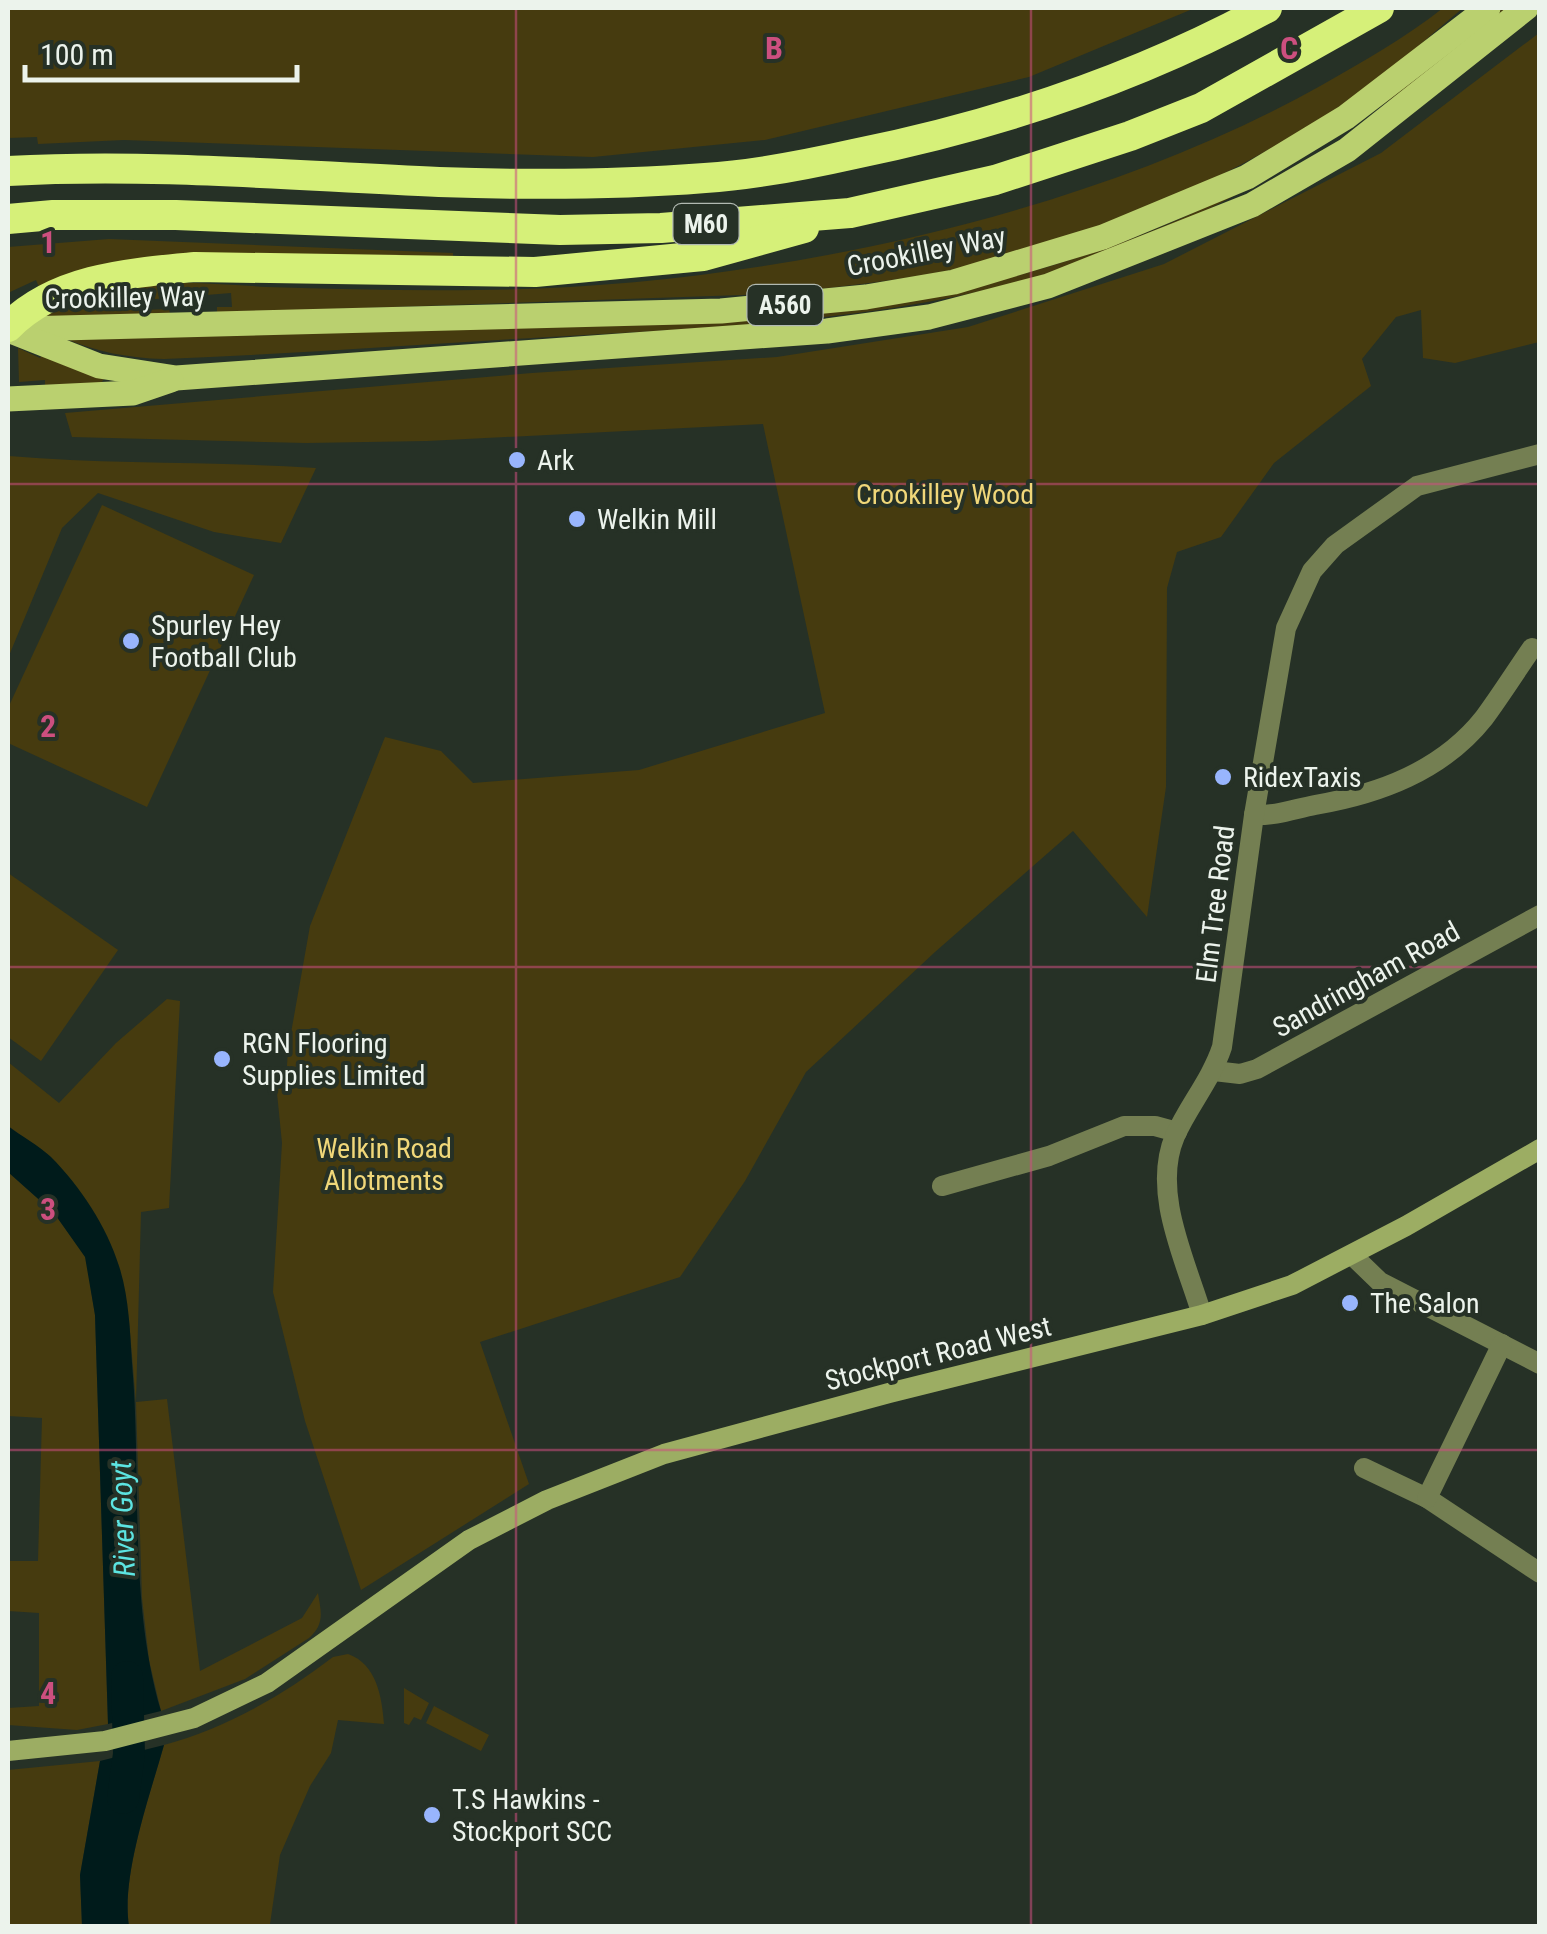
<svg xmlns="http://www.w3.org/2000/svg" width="1547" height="1934" font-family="'Roboto Condensed',sans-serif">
<rect width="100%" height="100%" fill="#263126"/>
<!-- green -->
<g fill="#463b0f">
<polygon points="8,8 1195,8 1029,77 765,140 593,157 124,140 38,144 37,137 8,138"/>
<path d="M1443,8H1463C1434,32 1406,58 1376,81C1277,154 1134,224 1016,255C935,277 851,286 769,294L217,313V307H232L231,293L143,300L144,310L169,309L170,314L31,318C71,300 116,285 161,283C196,282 232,285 267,287C337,289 408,291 478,290C752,288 1083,219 1322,85C1364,61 1405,38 1443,8Z"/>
<path d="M1503,8H1513C1387,106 1271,188 1122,248C940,320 741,326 549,337C420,344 292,354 164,359C128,358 97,352 64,338L948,294C1022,275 1095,255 1166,225C1222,202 1273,169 1324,135C1386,95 1445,54 1503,8Z"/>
<polygon points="1539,33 1539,342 1455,363 1423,358 1421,310 1396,317 1362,359 1371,386 1274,463 1221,537 1177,552 1167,588 1166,787 1147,917 1073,831 935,952 806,1072 745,1181 680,1277 480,1342 529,1484 361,1590 305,1421 273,1292 282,1143 276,1083 286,1081 288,1050 310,926 385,737 441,751 473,783 639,770 825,713 763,424 427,441 306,443 72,437 65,413 532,373 777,357 968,327 1164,264 1381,153"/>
<polygon points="109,239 453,253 453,258 39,287 36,280 10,292 8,247"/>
<polygon points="18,348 40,358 43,352 104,379 101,383 45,385 45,380 19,382"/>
<path d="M8,450L9,456C111,465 214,461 316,468L281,543L214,532L98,493L62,528L8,658Z"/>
<polygon points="102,505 254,575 147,807 8,743 8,708"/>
<polygon points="8,873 118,950 41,1061 8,1037"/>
<path d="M167,999L180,1001L169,1208L141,1212L136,1402L167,1399L200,1671L302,1618L318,1593C321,1612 325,1624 309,1638L245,1679L161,1711L149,1660L142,1598L136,1403L129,1320L50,1156L8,1126V1062L59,1103L116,1043Z"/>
<polygon points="8,1172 54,1213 86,1257 95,1315 108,1724 77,1730 8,1725 8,1708 39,1706 39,1613 8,1611 8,1561 38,1561 42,1418 8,1416"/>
<path d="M348,1654C377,1664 382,1698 384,1724L338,1720L331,1753L310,1786L280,1855L270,1924L273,1926H129C121,1876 150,1794 164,1745C226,1728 282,1696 333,1657Z"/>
<polygon points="404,1688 429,1703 421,1720 414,1717 409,1725 404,1723"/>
<polygon points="434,1706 489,1735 481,1751 426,1723"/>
<polygon points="100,1761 80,1875 82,1926 8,1926 8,1770"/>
</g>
<!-- water -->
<g fill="#001b1b">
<path d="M8,1126C21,1136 38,1145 51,1157C80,1186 107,1227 119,1266C129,1296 130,1332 132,1363C142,1478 128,1599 161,1711L108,1724L95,1315L85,1257L54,1213L8,1172Z"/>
<path d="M164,1745C150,1795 121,1876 129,1926H82L80,1875L100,1761Z"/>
</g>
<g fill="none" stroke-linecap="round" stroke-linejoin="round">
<!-- river -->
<polyline stroke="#001b1b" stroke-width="32" points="123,1798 129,1754 127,1677"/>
<!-- street -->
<g stroke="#747f52" stroke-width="20">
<path d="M1254,815C1276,816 1294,809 1315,805C1379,794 1442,771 1484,718C1501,695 1516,671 1532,648"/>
<polyline points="1214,1071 1240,1074 1257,1069 1540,915"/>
<polyline points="942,1186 1049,1156 1124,1126 1155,1126 1177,1132"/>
<polyline points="1352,1255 1380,1282 1540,1364"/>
<path d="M1202,1315C1186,1261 1151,1192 1175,1136C1189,1105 1211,1080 1222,1047L1254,815L1286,628L1312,571L1335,545L1417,486L1540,454"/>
<polyline points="1364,1468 1427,1498 1540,1573"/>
<polyline points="1427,1498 1502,1344"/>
</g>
<!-- secondary -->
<polyline stroke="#9cad63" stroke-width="20" points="8,1751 105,1741 194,1718 267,1683 469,1540 547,1500 664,1454 889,1393 1202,1315 1292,1285 1406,1226 1540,1149"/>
<!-- primary -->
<g stroke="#bad06f" stroke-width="25">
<polyline points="22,329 721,311 866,297 954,282 1103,237 1247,177 1346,117 1488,8"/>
<polyline points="8,330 99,366 176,378 827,331 929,317 1048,286 1252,205 1347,150 1526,8"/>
<polyline points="8,399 133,393 171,380"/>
</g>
<!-- highway -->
<g stroke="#d6f079" stroke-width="30">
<path d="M8,171C152,163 295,176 439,182C527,185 617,185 705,178C755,175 805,165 854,154C998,125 1138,78 1267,8"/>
<polyline points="8,219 53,215 176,215 560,230 661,228 850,213 995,180 1130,136 1201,108 1379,8"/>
<path d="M8,327C56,278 130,273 195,267L535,272L703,256L804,228"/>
</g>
</g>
<!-- grid -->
<path fill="none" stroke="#cc4f7f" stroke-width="2.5" stroke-opacity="0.55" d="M516,8V1926M1031,8V1926M8,484H1540M8,967H1540M8,1450H1540"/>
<!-- markers -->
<g fill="#98b5fd" stroke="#263126" stroke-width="4">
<circle cx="517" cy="460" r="10"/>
<circle cx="577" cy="519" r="10"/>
<circle cx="131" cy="641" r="10"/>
<circle cx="1223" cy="777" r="10"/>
<circle cx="222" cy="1059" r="10"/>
<circle cx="1350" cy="1303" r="10"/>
<circle cx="432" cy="1815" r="10"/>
</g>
<g text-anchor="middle" stroke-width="8" stroke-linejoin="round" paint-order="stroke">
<!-- shield labels -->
<g fill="#263126" stroke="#b1b9b1" stroke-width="2.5">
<rect x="673.5" y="204" width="65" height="40" rx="8"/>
<rect x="747.5" y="285" width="75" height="40" rx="8"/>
</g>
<g font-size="25" font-weight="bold" fill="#ecf3ec">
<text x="706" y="233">M60</text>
<text x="785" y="314">A560</text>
</g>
<!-- street labels -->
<g font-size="28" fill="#ecf3ec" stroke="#263126">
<text transform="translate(926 251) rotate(-11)" y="10">Crookilley Way</text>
<text transform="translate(125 297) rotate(-1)" y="10">Crookilley Way</text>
<text transform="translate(1215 904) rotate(-83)" y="10">Elm Tree Road</text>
<text transform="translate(1366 979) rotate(-29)" y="10">Sandringham Road</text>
<text transform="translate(938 1353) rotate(-14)" y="10">Stockport Road West</text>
</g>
<!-- poi labels -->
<g font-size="28" fill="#ecf3ec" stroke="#263126" text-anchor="start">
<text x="537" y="470">Ark</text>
<text x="597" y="529">Welkin Mill</text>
<text x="151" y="635">Spurley Hey<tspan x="151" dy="32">Football Club</tspan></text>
<text x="1243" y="787">RidexTaxis</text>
<text x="242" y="1053">RGN Flooring<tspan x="242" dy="32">Supplies Limited</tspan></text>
<text x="1370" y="1313">The Salon</text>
<text x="452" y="1809">T.S Hawkins -<tspan x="452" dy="32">Stockport SCC</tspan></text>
</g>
<!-- park labels -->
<g font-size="28" fill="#f0d779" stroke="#263126">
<text x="945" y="504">Crookilley Wood</text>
<text x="384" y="1158">Welkin Road<tspan x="384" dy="32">Allotments</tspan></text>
</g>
<!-- water labels -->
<g font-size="30" font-style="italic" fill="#5ce4e1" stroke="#263126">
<text transform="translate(123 1519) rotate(-92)" y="10">River Goyt</text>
</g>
</g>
<g font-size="32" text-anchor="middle" font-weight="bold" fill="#cc4f7f" stroke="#263126" stroke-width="8" stroke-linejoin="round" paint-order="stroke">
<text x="774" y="59">B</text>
<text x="1289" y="59">C</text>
<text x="48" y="253">1</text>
<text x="48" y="737">2</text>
<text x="48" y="1220">3</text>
<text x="48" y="1704">4</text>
</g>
<!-- border -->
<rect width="1547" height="1934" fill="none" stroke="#ecf3ec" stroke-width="20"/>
<!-- scale -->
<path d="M25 65v15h272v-15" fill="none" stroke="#ecf3ec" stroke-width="5"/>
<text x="40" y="65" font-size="30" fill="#ecf3ec" stroke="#263126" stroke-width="8" paint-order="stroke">100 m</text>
</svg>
